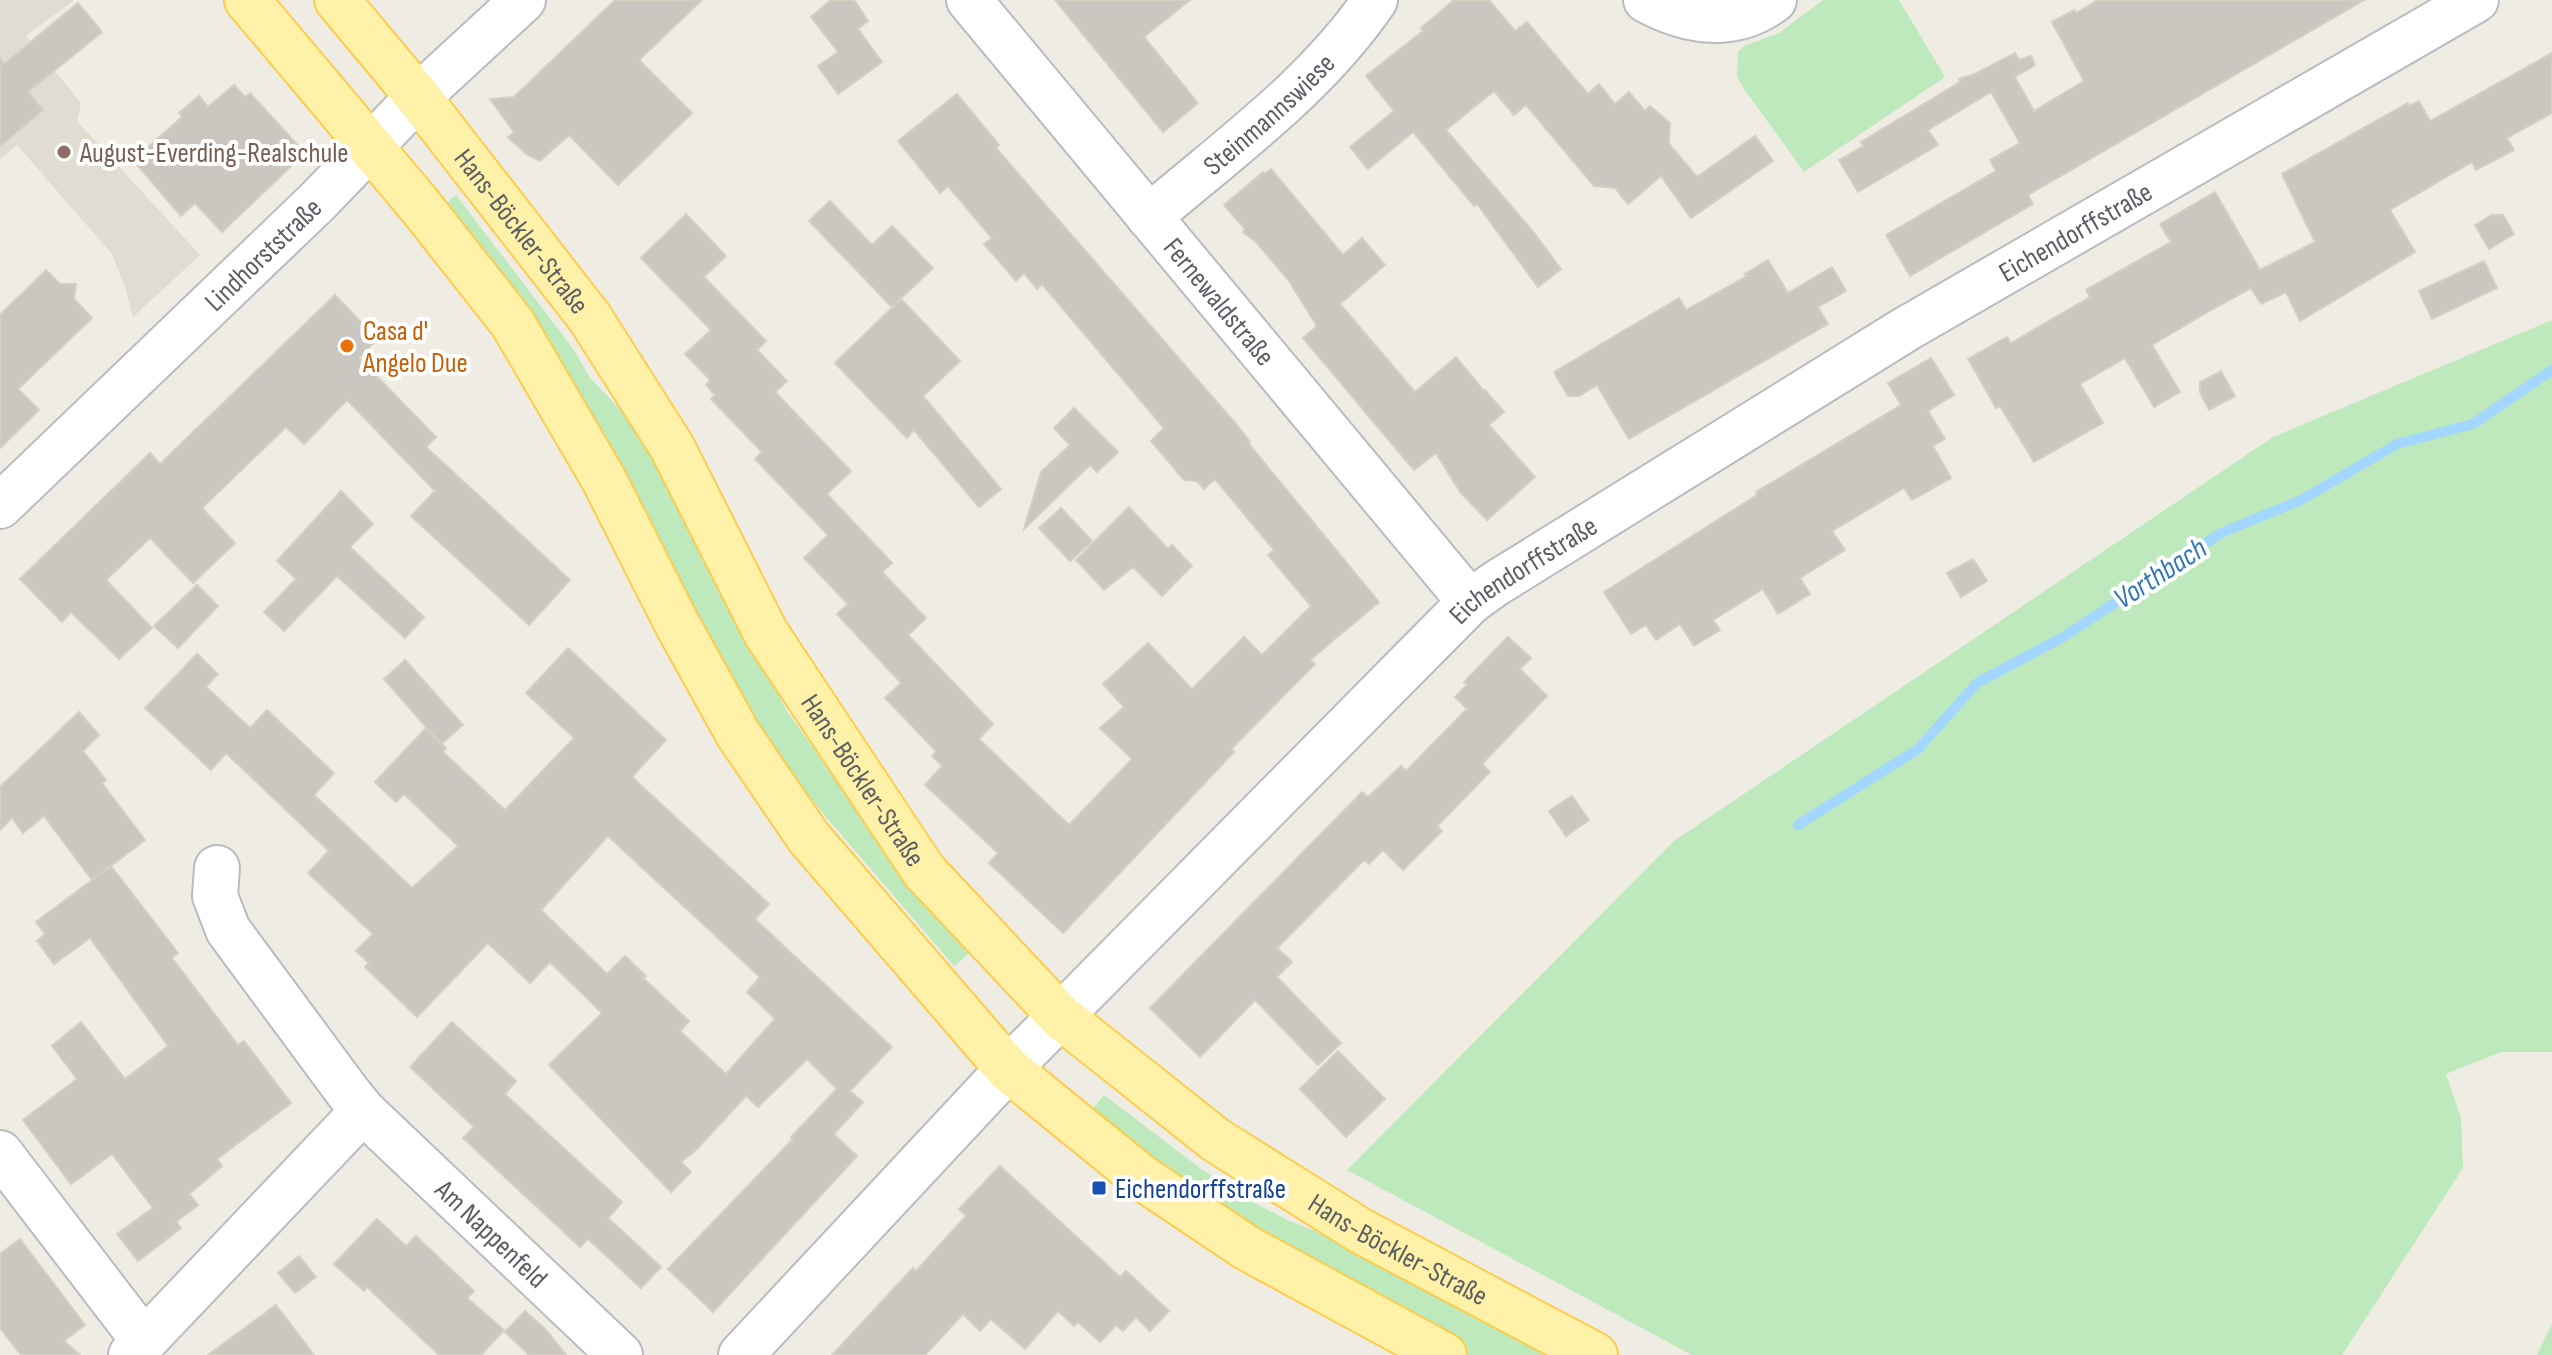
<svg xmlns="http://www.w3.org/2000/svg" width="2552" height="1355" font-family="'Sofia Sans Condensed',sans-serif">
<rect width="100%" height="100%" fill="#efede3"/>
<!-- education -->
<polygon fill="#dfdcd2" points="0,0 74,0 26,36 81,103 77,121 200,255 133,317 126,290 112,254 17,145 0,159"/>
<!-- green -->
<g fill="#bde9bd">
<polygon points="1823,0 1899,0 1945,77 1804,172 1744,89 1737,76 1738,52 1744,46 1779,33"/>
<polygon points="456,195 574,350 590,378 622,411 644,441 748,633 786,710 885,849 972,951 954,966 820,810 758,732 439,210"/>
<polygon points="2552,320 2552,1052 2501,1052 2446,1074 2461,1118 2463,1168 2342,1355 1692,1355 1347,1170 1674,841 2273,437"/>
<polygon points="1104,1095 1200,1168 1252,1202 1292,1222 1351,1245 1562,1355 1469,1355 1389,1313 1273,1246 1088,1114"/>
<polygon points="2552,1324 2552,1355 2537,1355"/>
</g>
<g fill="none" stroke-linecap="round" stroke-linejoin="round">
<!-- stream -->
<polyline stroke="#a3d7ff" stroke-width="10" points="1798,825 1918,749 1977,683 2063,637 2221,533 2301,500 2397,444 2473,424 2552,370"/>
</g>
<!-- building -->
<g fill="#cac6c0" stroke="#d5cec1" stroke-width="2" fill-rule="evenodd">
<polygon points="615,0 702,0 639,60 692,113 618,185 569,135 540,161 526,154 508,137 514,132 490,99 514,97"/>
<polygon points="831,0 854,0 868,21 858,29 882,62 838,94 818,66 838,52 811,17"/>
<polygon points="1055,0 1190,0 1144,37 1198,103 1163,132"/>
<polygon points="1454,0 1489,0 1515,31 1527,22 1588,94 1599,84 1615,104 1629,92 1645,111 1650,106 1670,123 1669,144 1697,177 1755,136 1773,161 1691,218 1661,176 1628,204 1615,188 1594,186 1526,105 1514,115 1494,91 1446,130 1531,229 1561,269 1538,287 1477,204 1474,206 1413,132 1368,169 1350,147 1394,111 1366,76 1423,31 1421,28"/>
<polygon points="2098,0 2364,0 2028,195 2033,204 1910,276 1886,235 1996,171 1990,160 2020,143 1991,92 1928,130 1938,145 1858,192 1839,160 1863,146 1861,142 1960,82 1959,79 1975,74 2015,53 2019,60 2031,56 2035,65 2015,77 2034,111 2084,81 2052,22 2074,10 2076,13"/>
<polygon points="78,3 102,32 28,92 43,110 0,146 0,58 4,64"/>
<polygon points="2552,53 2552,113 2507,138 2514,150 2476,170 2472,162 2390,210 2415,252 2300,321 2286,292 2261,304 2251,288 2211,310 2152,345 2180,392 2154,407 2125,358 2080,384 2103,423 2034,462 2000,406 1996,408 1968,359 2007,337 2011,343 2090,297 2086,290 2171,242 2160,224 2215,192 2260,270 2315,242 2282,174 2408,103 2409,106 2419,101 2430,121"/>
<polygon points="234,85 245,97 250,93 305,153 222,232 195,203 181,216 133,160 182,117 179,113 199,96 208,107"/>
<polygon points="957,94 999,145 996,148 1236,424 1250,442 1248,443 1379,602 1310,660 1315,664 1231,749 1234,752 1063,933 989,863 998,853 925,785 942,766 932,756 936,751 885,698 901,683 837,614 848,604 804,558 828,535 755,459 762,452 711,399 715,395 706,385 710,380 685,354 711,330 641,258 686,214 726,256 704,277 766,341 757,350 787,381 775,392 851,471 827,494 892,563 882,572 926,618 908,635 993,724 979,739 1069,825 1132,759 1100,728 1124,707 1103,684 1148,643 1192,689 1244,637 1262,655 1311,606 1268,555 1274,550 1215,479 1204,489 1197,481 1184,480 1151,441 1164,428 1042,284 1037,289 1024,273 1016,281 984,244 992,238 948,186 940,193 898,141"/>
<polygon points="1271,169 1343,255 1362,238 1385,265 1340,304 1415,392 1456,357 1484,391 1485,390 1504,412 1489,425 1535,477 1487,520 1460,492 1436,453 1414,470 1303,338 1317,326 1289,281 1257,243 1243,232 1245,229 1224,205 1263,172 1265,174"/>
<polygon points="830,201 872,245 892,226 933,268 892,307 809,221"/>
<polygon points="2492,215 2503,215 2514,234 2489,249 2475,225"/>
<polygon points="1768,260 1788,293 1832,267 1846,291 1818,307 1828,324 1629,439 1597,385 1579,396 1568,396 1554,372 1679,298 1686,310 1747,276 1745,274"/>
<polygon points="2484,261 2497,288 2432,319 2419,291"/>
<polygon points="46,270 60,284 76,284 74,299 92,318 18,389 39,410 0,448 0,315"/>
<polygon points="335,295 377,339 359,358 436,437 426,447 570,580 529,625 411,516 435,491 347,400 304,444 286,427 202,508 235,543 193,583 150,538 106,580 152,628 119,659 71,612 62,622 20,579 150,453 160,464"/>
<polygon points="901,299 960,361 923,396 1001,489 979,507 914,430 907,438 835,363"/>
<polygon points="1931,358 1954,395 1928,411 1945,439 1933,446 1951,478 1912,500 1904,488 1832,531 1845,550 1800,578 1810,594 1778,614 1763,589 1713,620 1720,630 1694,646 1680,624 1656,640 1646,625 1631,634 1604,592 1757,495 1756,492 1901,405 1888,383"/>
<polygon points="2221,371 2235,396 2209,410 2200,392 2200,382"/>
<polygon points="1074,408 1118,452 1097,472 1090,465 1024,529 1041,472 1070,445 1054,428"/>
<polygon points="341,491 373,524 350,547 424,617 405,638 337,576 284,631 264,612 296,579 277,561"/>
<polygon points="1129,507 1168,549 1172,545 1192,566 1162,596 1133,567 1104,590 1076,560"/>
<polygon points="1061,508 1092,541 1070,561 1039,528"/>
<polygon points="1973,559 1987,581 1961,597 1947,573"/>
<polygon points="197,585 218,606 178,648 154,626"/>
<polygon points="1508,637 1531,658 1520,669 1547,696 1482,764 1490,772 1437,826 1442,831 1403,870 1383,850 1369,864 1364,860 1277,948 1292,962 1277,977 1341,1043 1318,1065 1255,1000 1200,1057 1150,1008 1362,792 1368,797 1401,766 1406,771 1467,709 1455,697 1467,685 1464,682"/>
<path d="M568,648L666,740L632,777L769,904L755,919L892,1047L850,1091L863,1102L834,1134L857,1156L713,1312L668,1269L793,1139L791,1137L837,1089L807,1059L758,1107L746,1096L697,1149L681,1162L691,1172L671,1192L549,1065L602,1013L550,962L530,983L488,943L417,1017L365,967L369,963L356,951L373,934L308,873L329,851L226,753L211,770L145,708L197,654L218,674L206,687L250,728L267,710L334,773L314,795L412,888L458,846L404,794L396,802L375,782L425,729L446,748L443,752L505,810L574,738L526,693ZM608,836L760,977L747,992L775,1019L726,1074L680,1031L689,1021L643,978L646,976L625,956L607,974L541,910Z"/>
<polygon points="405,660 463,725 441,744 384,679"/>
<polygon points="79,712 99,735 83,751 106,780 102,783 145,840 92,880 44,816 23,833 12,818 0,830 0,787"/>
<polygon points="1572,796 1589,820 1566,836 1549,811"/>
<polygon points="111,866 178,953 172,958 238,1045 244,1041 291,1103 217,1159 222,1166 189,1194 198,1205 176,1222 181,1228 138,1261 117,1234 153,1208 112,1154 71,1184 23,1120 77,1079 52,1046 81,1022 125,1079 168,1046 90,938 54,964 37,941 45,934 36,922"/>
<polygon points="452,1022 516,1081 505,1094 622,1202 608,1218 661,1267 641,1288 588,1239 580,1247 463,1138 474,1127 410,1067"/>
<polygon points="1338,1051 1385,1099 1346,1137 1300,1089"/>
<polygon points="1000,1166 1120,1277 1126,1271 1169,1311 1150,1331 1136,1317 1123,1331 1116,1325 1100,1342 1078,1322 1074,1326 1058,1311 1025,1349 991,1319 980,1331 963,1314 925,1355 832,1355 913,1268 916,1271 966,1216 959,1209"/>
<polygon points="377,1219 406,1246 416,1236 474,1291 467,1298 504,1330 481,1355 439,1355 367,1287 364,1291 334,1264"/>
<polygon points="20,1239 85,1325 64,1341 80,1355 21,1355 0,1328 0,1254"/>
<polygon points="299,1256 316,1277 295,1293 278,1273"/>
<polygon points="276,1305 314,1355 208,1355 257,1319"/>
<polygon points="525,1311 546,1330 566,1355 529,1355 505,1332"/>
</g>
<g fill="none" stroke-linecap="round" stroke-linejoin="round">
<!-- minor casing -->
<g stroke="#b8bbc0" stroke-width="48">
<g id="minor">
<path id="s1" d="M969,0L1470,602"/>
<path d="M1646,0C1688,23 1734,30 1774,0"/>
<path id="s2" d="M1149,217C1227,150 1317,86 1375,0"/>
<path id="s3" d="M0,506L318,201L418,97L523,0"/>
<path id="s4" d="M217,868L215,896L228,930L347,1091L363,1111L620,1355"/>
<polyline points="0,1153 144,1341"/>
<polyline points="131,1355 363,1111"/>
<path id="s5" d="M741,1355L1008,1069L1470,602L1495,584L1906,329L2476,0"/>
</g>
</g>
<!-- major casing -->
<g stroke="#fecc4d" stroke-width="48">
<g id="major">
<polyline points="247,0 421,207 513,324 604,480 677,624 738,734 809,838 1008,1069 1141,1177 1247,1248 1444,1355"/>
<path id="s6" d="M337,0L418,97L590,318L672,447L766,633L924,871L1061,1017L1216,1140L1361,1231L1595,1355"/>
</g>
</g>
<!-- minor -->
<use href="#minor" stroke="#fff" stroke-width="44"/>
<!-- major -->
<use href="#major" stroke="#fff1a8" stroke-width="44"/>
</g>
<!-- markers -->
<circle fill="#8d6e63" stroke="#fff" stroke-width="3" cx="64" cy="152" r="8"/>
<circle fill="#e8710a" stroke="#fff" stroke-width="3" cx="347" cy="346" r="8"/>
<rect fill="#1a4fb4" stroke="#fff" stroke-width="3" x="1091" y="1180" width="16" height="16" rx="4"/>
<g text-anchor="middle" stroke-width="8" stroke-linejoin="round" paint-order="stroke">
<!-- street labels -->
<g font-size="28" fill="#5b5f65" stroke="#fff">
<text dy="10" stroke="none"><textPath href="#s2" startOffset="158">Steinmannswiese</textPath></text>
<text dy="10" stroke="none"><textPath href="#s6" startOffset="296">Hans-Böckler-Straße</textPath></text>
<text dy="10" stroke="none"><textPath href="#s5" startOffset="1758">Eichendorffstraße</textPath></text>
<text dy="10" stroke="none"><textPath href="#s3" startOffset="364">Lindhorststraße</textPath></text>
<text dy="10" stroke="none"><textPath href="#s1" startOffset="392">Fernewaldstraße</textPath></text>
<text dy="10" stroke="none"><textPath href="#s5" startOffset="1110">Eichendorffstraße</textPath></text>
<text dy="10" stroke="none"><textPath href="#s6" startOffset="944">Hans-Böckler-Straße</textPath></text>
<text dy="10" stroke="none"><textPath href="#s4" startOffset="468">Am Nappenfeld</textPath></text>
<text dy="10" stroke="none"><textPath href="#s6" startOffset="1664">Hans-Böckler-Straße</textPath></text>
</g>
<!-- education labels -->
<g font-size="28" fill="#785e54" stroke="#fff" text-anchor="start">
<text x="80" y="162">August-Everding-Realschule</text>
</g>
<!-- food labels -->
<g font-size="28" fill="#c56008" stroke="#fff" text-anchor="start">
<text x="363" y="340">Casa d'<tspan x="363" dy="32">Angelo Due</tspan></text>
</g>
<!-- transit labels -->
<g font-size="28" fill="#164399" stroke="#fff" text-anchor="start">
<text x="1115" y="1198">Eichendorffstraße</text>
</g>
<!-- water labels -->
<g font-size="30" font-style="italic" fill="#3677bb" stroke="#fff">
<text transform="translate(2160 573) rotate(-33)" y="10">Vorthbach</text>
</g>
</g>
</svg>
